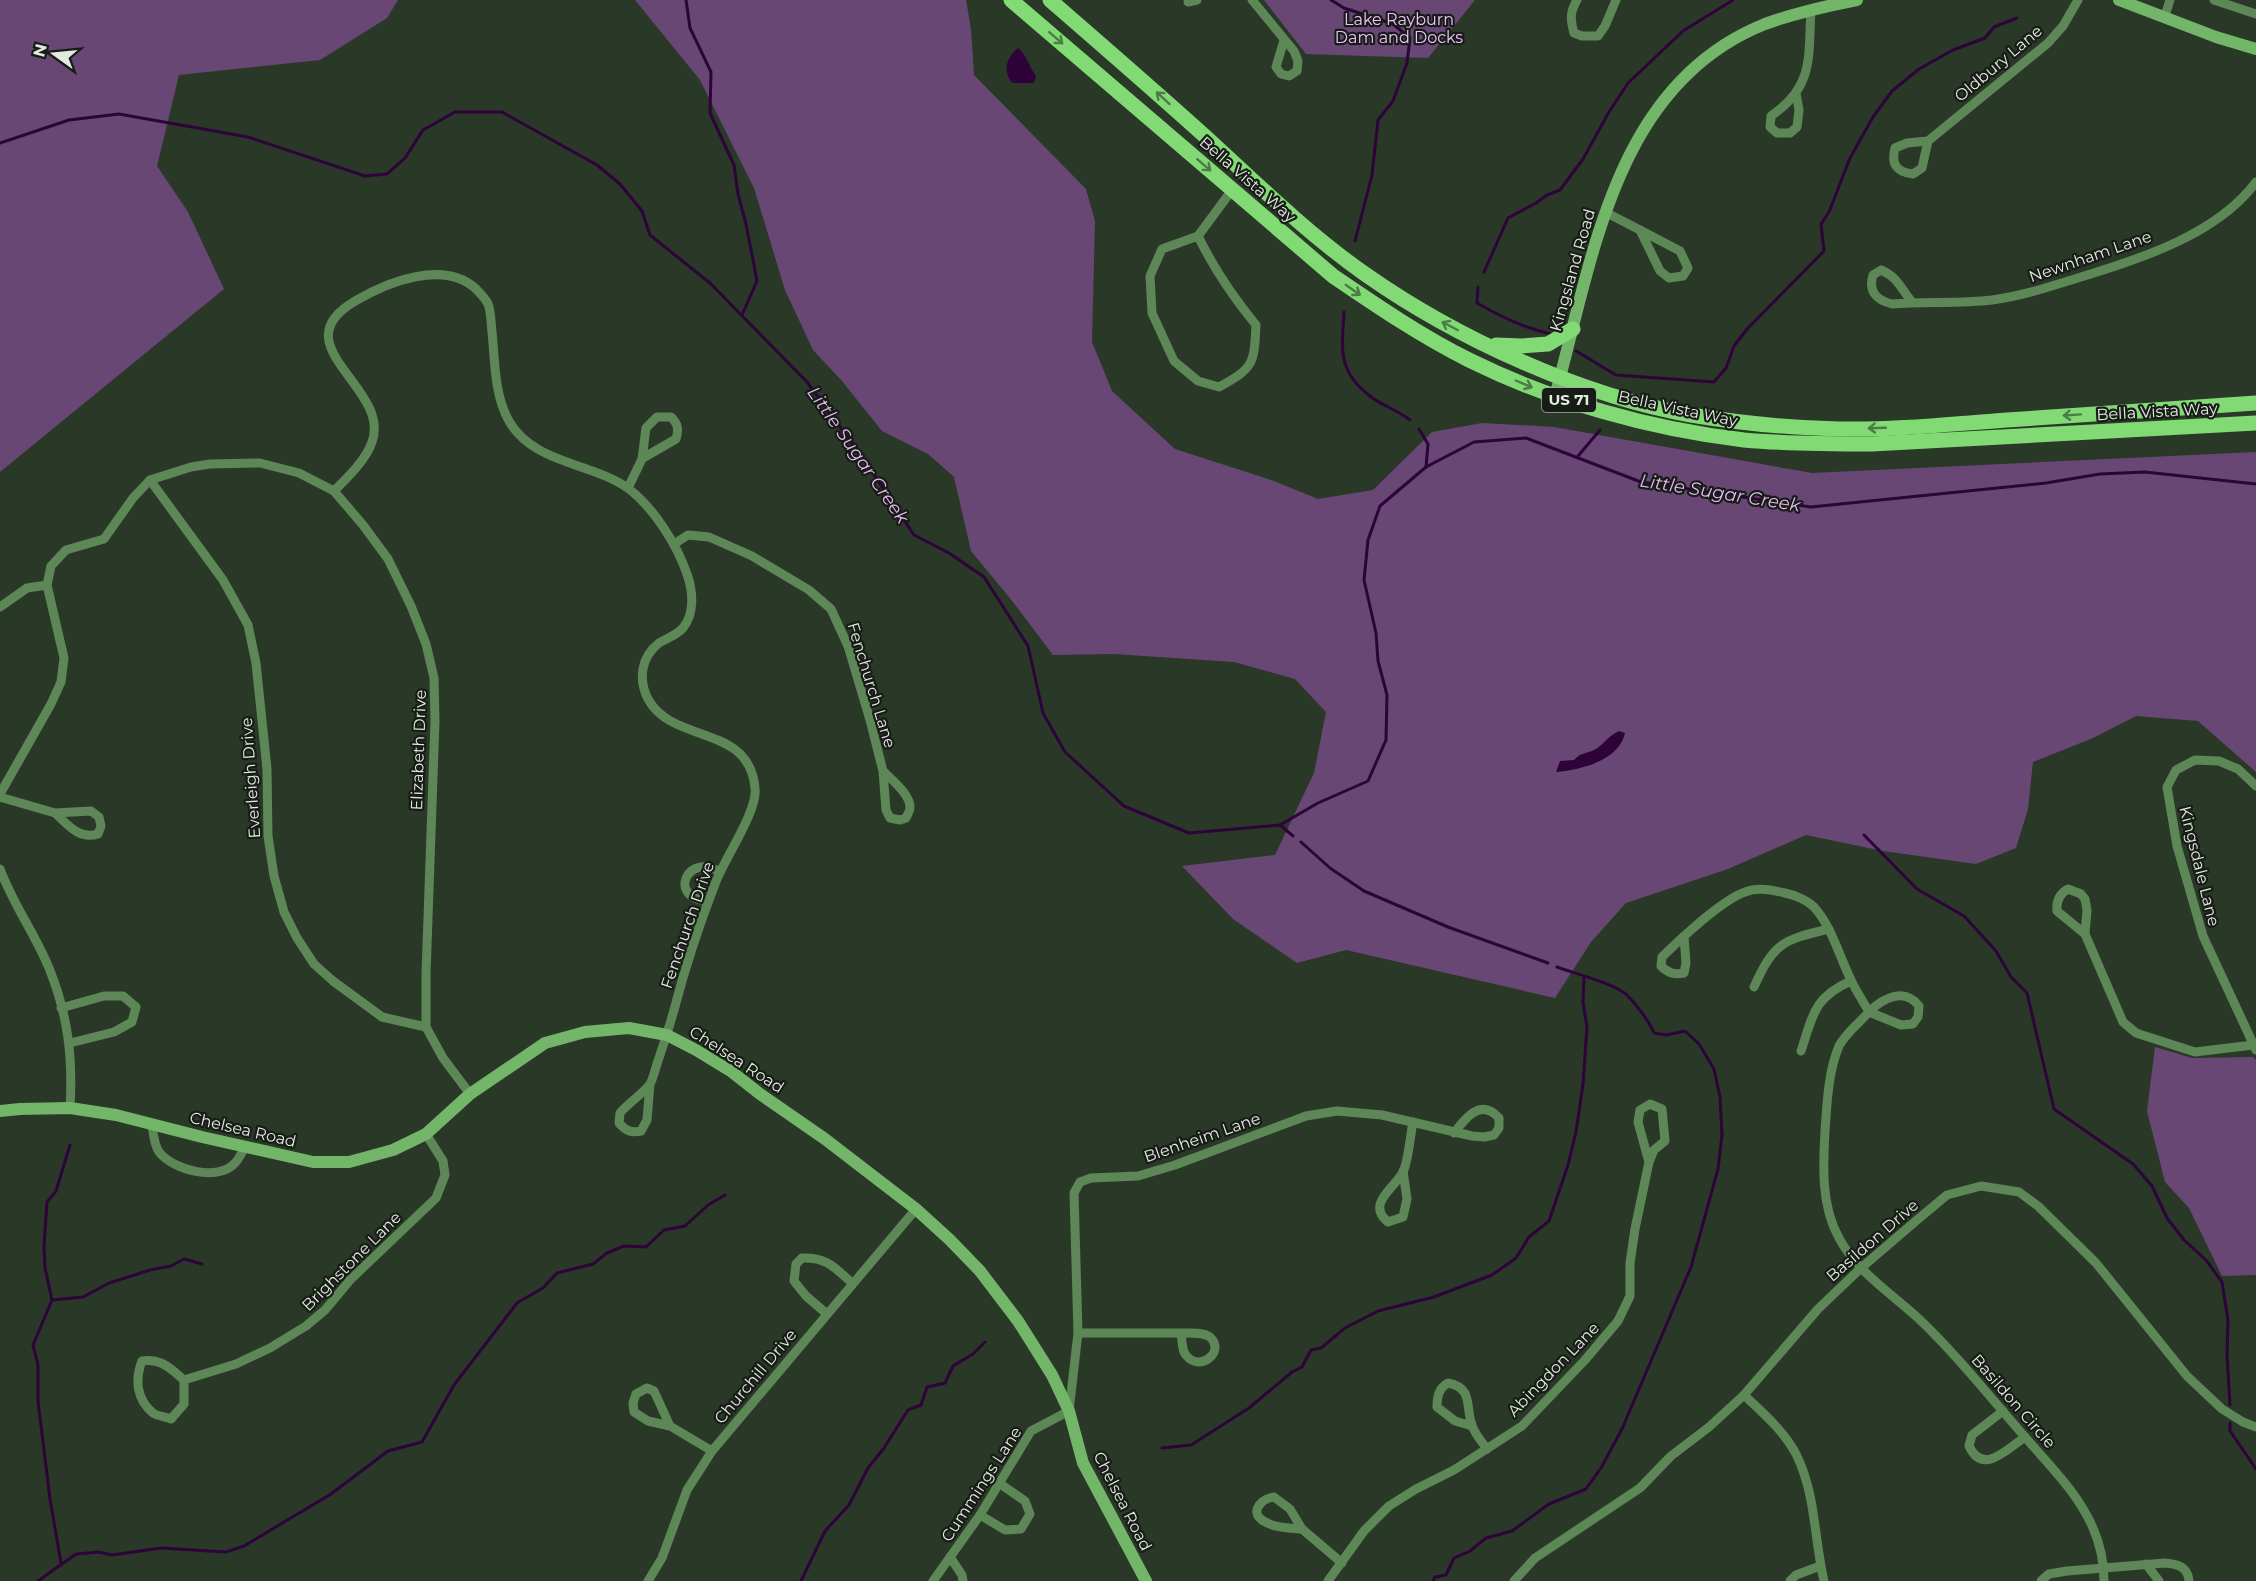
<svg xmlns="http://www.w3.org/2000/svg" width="2256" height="1581" font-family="Montserrat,sans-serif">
<rect width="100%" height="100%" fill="#2a3828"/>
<!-- green -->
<g fill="#694775">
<polygon points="0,0 398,0 387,18 320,60 179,75 157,166 188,212 224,289 0,472"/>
<polygon points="635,0 966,0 971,29 974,75 1086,189 1095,221 1092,342 1112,391 1175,449 1274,481 1318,499 1373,490 1432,432 1482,423 1554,427 1812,473 2256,452 2256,772 2198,721 2136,716 2093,738 2033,762 2028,809 2016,848 1976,864 1883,851 1806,835 1728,869 1626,903 1591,942 1555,998 1346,950 1297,963 1233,919 1182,866 1275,855 1314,773 1326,712 1295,679 1234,662 1114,654 1053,655 1013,602 971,551 954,477 928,454 882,431 842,381 813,350 785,290 754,188 700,80"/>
<polygon points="1264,0 1475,0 1428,58 1306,54"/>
<polygon points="2155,1047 2192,1058 2253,1057 2256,1060 2256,1275 2222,1276 2189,1208 2165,1182 2147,1111"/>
</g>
<!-- water -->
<g fill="#2e033a">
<path d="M1018,48C1027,55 1029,67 1036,76L1034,83H1012C1002,70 1007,57 1018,48Z"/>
<path d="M1619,731L1625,733C1619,761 1580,770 1556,772L1560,761L1574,760C1581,752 1587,754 1596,749C1603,745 1607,737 1619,731Z"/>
</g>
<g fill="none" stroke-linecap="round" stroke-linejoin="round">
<!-- stream -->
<g stroke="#2e033a" stroke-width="3">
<polyline points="686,0 690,28 711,72 710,113 734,165 738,194 746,224 757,281 742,315"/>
<polyline points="1331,0 1344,8 1393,24 1410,38 1407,63 1393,101 1378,120 1372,175 1355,241"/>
<polyline points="0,143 69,120 119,114 248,137 365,176 387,174 405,158 423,130 455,112 502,112 597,165 620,184 642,211 650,235 710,283 807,382 861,455 914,535 949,553 984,577 1028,646 1043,713 1065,752 1124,806 1189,833 1280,825 1318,803 1368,781 1386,740 1387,695 1378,661 1376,633 1364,580 1368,540 1380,506 1426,467 1474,442 1526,438 1641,482 1811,507 2046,483 2100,474 2145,472 2256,484"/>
<polyline points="1484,272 1508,218 1536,203 1547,195 1560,190 1583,159 1609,112 1628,83 1683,31 1733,0"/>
<path d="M1478,287L1477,303C1501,317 1524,328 1551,334"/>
<path d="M1344,312C1342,349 1337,371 1370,396C1382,406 1398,410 1410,420"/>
<polyline points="1576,351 1616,375 1714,382 1726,368 1734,346 1747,329 1824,251 1821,224 1829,212 1850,158 1873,117 1892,91 1919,69 1953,50 1985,38 1994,27 2017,18"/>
<polyline points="1419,429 1428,444 1426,467"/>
<polyline points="1578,456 1600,430"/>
<polyline points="1280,825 1293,836"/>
<polyline points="1864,835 1917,889 1964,916 1996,951 2011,977 2027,993 2054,1109 2133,1164 2152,1186 2167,1218 2184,1240 2206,1260 2222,1282 2228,1320 2227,1355 2230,1405"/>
<polyline points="1301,842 1330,868 1364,891 1448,927 1548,963"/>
<polyline points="52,1300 83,1297 109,1283 150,1270 171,1266 184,1259 202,1264"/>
<polyline points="2230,1423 2230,1431 2256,1469"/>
<polyline points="1162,1448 1191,1445 1249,1408 1292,1372 1302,1367 1311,1350 1321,1348 1345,1328 1378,1311 1434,1297 1492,1275 1516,1258 1529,1237 1549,1221 1568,1165 1576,1132 1583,1084 1587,1027 1583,1002 1584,977"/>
<polyline points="61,1563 50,1499 38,1401 38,1365 33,1345 52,1300 45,1268 44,1246 47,1202 56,1191 70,1145"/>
<polyline points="38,1581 76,1554 99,1552 112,1555 161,1548 226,1552 244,1546 331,1494 388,1451 422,1442 454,1385 517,1303 543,1288 557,1273 593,1264 607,1253 624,1246 646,1247 664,1230 685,1226 708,1205 725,1195"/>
<polyline points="801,1581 825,1531 849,1505 868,1468 884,1448 908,1410 921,1405 927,1387 945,1383 953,1366 973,1354 985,1342"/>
<path d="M1433,1581L1435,1577L1446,1575L1454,1558L1470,1551L1486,1538L1512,1531L1549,1504L1586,1489L1601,1468L1622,1429L1691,1267L1718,1169L1722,1135L1720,1097L1714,1069L1699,1044L1685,1031L1666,1035L1654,1033C1649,1021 1636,1004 1627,995C1616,984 1573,973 1557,967"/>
</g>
<!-- street -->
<g stroke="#5d8757" stroke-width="9">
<polyline points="1252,0 1294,51 1298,61 1297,71 1289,76 1281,74 1276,67 1284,40"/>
<path d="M1577,0C1570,12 1570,19 1574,33L1582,36H1598L1605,26L1616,0"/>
<polyline points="2214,0 2256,14"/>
<polyline points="1188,2 1197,0"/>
<polyline points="2165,16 2170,0"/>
<path d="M1796,93L1799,110L1797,127L1790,133H1777L1770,127L1771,116C1815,86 1808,56 1811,9"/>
<path d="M1928,141L1922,168L1913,174C1896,172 1891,164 1895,148L1907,143L1928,141L2048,43L2063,26L2078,0"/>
<polyline points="1605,212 1640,230"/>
<polygon points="1640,230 1680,251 1688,268 1683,276 1669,278 1660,271"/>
<path d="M1198,236C1214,269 1233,297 1256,325C1254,364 1254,368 1219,387L1198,381L1174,361L1152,313L1150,276L1162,249Z"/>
<polyline points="1198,236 1232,190"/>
<path d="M1912,302C1901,289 1898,277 1881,270L1873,275C1868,291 1876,300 1892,304C1925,301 1959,304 1992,300C2023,296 2052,286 2081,277C2140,259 2218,234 2256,182"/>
<polyline points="150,480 223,580 248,625 256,663 267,769 268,836 274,876 284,912 297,938 314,964 333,981 382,1017 426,1027"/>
<path d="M628,488L642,459L643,458L676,439C679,429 678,424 671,417H657L646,428L642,459"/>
<path d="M334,491C347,478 366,460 372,442C392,387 277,345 357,300C388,282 443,260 475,288C478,291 486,299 488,304C491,311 491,324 492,332C495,360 494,395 509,421C533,464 594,463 629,489C654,508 677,545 687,574C693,591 695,613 683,628C677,635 667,638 659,643C641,657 638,679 648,699C673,745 749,723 755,788C758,811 724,859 715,884C699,925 685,968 674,1010C669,1028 663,1046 657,1064C655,1070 653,1079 650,1084C644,1093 628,1103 620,1113L619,1123C626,1131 631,1133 641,1131L647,1120L650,1084"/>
<path d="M674,544L688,535L709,537L752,556L809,590L831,609L848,646L870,720L883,771L886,810L890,818L900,820L906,818C907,816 910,810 910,808C911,795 891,779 883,771"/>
<polyline points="0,607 27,588 47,585"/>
<polyline points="2256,786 2238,769 2219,761 2195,760 2176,770 2167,787 2177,846 2203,936 2256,1050"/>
<polyline points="0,794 51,704 61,682 64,658 47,585 51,566 66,550 104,539 133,498 150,480 191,467 210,464 260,463 299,473 334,491 363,525 388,559 411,606 426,644 434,678 435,721 426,974 426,1027 443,1058 470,1094"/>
<path d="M0,797L55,813L91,811L99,817L101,826L98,834C79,840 68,825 55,813"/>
<path d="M0,869C13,904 35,934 49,968C68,1015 73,1057 70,1108"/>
<path d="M708,902C702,900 694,899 690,895C679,885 687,869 701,867C706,866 714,869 719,871"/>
<path d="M2085,934L2057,911C2056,901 2059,894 2068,889L2081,894L2085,899L2087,910L2085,934L2123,1022L2136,1033L2195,1052L2253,1045"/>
<path d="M1684,936L1686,963L1684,973C1674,975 1668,973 1661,966L1662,957C1680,939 1722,900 1745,892C1758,887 1772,890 1785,893C1794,895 1807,900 1814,907C1832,927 1839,956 1851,980C1856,991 1863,1001 1869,1012C1883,998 1904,987 1919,1006L1918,1017L1913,1024L1901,1025L1869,1012C1860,1022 1845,1034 1839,1046C1828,1072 1827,1104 1825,1131C1823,1167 1821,1206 1839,1238C1857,1272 1891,1293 1918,1318C1957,1355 1990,1397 2025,1437C2049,1465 2078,1493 2093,1528C2100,1544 2104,1564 2104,1581"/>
<path d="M1754,987C1774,943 1782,940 1829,929"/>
<polyline points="61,1008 104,996 123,996 136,1007 132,1022 114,1032 70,1043"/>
<path d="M1801,1051C1813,1015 1814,997 1851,981"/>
<path d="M152,1124C153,1133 154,1145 159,1152C173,1170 218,1182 235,1163C239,1159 242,1152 245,1147"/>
<path d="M1403,1171L1407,1199L1403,1217L1388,1222C1365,1203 1396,1188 1404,1170C1409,1156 1410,1137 1413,1122"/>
<path d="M827,1314L806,1296L794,1281L796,1264L802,1258C827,1257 835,1268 852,1283"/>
<path d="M1078,1333H1181C1182,1339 1182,1347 1184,1352C1196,1375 1227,1353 1210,1337C1203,1332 1189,1333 1181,1333"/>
<path d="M184,1380V1404L171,1419C166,1417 157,1416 153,1413C136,1399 135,1379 142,1361C161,1358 170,1368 184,1380L236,1364L270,1348L306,1326L325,1310L350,1280L436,1198L445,1175L443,1161L426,1134"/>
<path d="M1744,1395C1763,1413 1784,1431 1796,1454C1816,1494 1814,1539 1824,1581"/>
<path d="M2003,1411L1972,1435L1969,1446C1983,1476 2007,1449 2025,1437"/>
<polyline points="670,1426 648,1421 634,1412 633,1403 636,1394 647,1388 654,1391 670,1426 712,1451"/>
<path d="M1472,1426L1455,1421L1437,1407C1437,1396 1439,1388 1448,1383C1474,1388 1465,1407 1472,1425C1474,1433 1482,1442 1487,1449"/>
<polyline points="980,1515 1005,1530 1021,1529 1030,1514 1025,1501 999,1483"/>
<path d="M1302,1529C1289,1528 1273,1528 1262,1520C1249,1511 1263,1498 1274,1497L1290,1509L1302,1529L1342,1563"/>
<polyline points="950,1557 962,1575 963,1581"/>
<polyline points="2146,1564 2159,1581"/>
<polyline points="648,1581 662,1558 687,1490 712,1451 916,1209"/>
<path d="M933,1581L980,1515L1031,1431L1069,1411L1078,1333L1074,1193L1080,1182L1091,1178L1138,1176L1175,1165L1306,1116L1337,1111L1382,1115L1472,1136L1484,1137L1494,1135L1499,1128V1118C1481,1098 1466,1117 1454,1133"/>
<polyline points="1328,1581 1364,1531 1389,1506 1416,1489 1454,1470 1522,1426 1585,1360 1618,1321 1630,1296 1630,1263 1635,1229 1649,1162 1654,1150 1665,1141 1662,1109 1650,1104 1640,1110 1638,1122 1649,1162"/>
<polyline points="1514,1581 1535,1558 1640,1488 1671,1456 1709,1427 1744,1395 1818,1309 1861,1268 1917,1220 1947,1195 1981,1186 2019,1192 2038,1206 2096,1263 2187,1376 2222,1409 2243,1422 2256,1427"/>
<polyline points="1790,1581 1796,1575 1820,1566"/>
<path d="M2041,1581L2049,1574L2067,1571L2165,1563C2178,1564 2188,1567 2189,1581"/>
</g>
<!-- secondary -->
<g stroke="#73b669" stroke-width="12">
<polyline points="2119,0 2216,37 2256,49"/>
<path d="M1555,396C1593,259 1614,84 1765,24C1795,13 1826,6 1857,0"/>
<polyline points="0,1111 20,1109 70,1108 116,1115 202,1137 313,1162 349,1162 393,1150 426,1134 470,1094 545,1043 585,1032 629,1028 667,1035 696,1050 732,1072 760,1094 825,1139 916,1209 950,1240 980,1271 1018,1321 1052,1375 1069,1411 1083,1463 1146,1581"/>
</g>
<!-- primary -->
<g stroke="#82da75" stroke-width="15">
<path d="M1011,0L1333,276C1377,306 1421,336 1469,360C1554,402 1650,429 1744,440C1787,444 1829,444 1872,444L2256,423"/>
<path d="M1050,0C1103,46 1155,91 1207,138C1258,185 1308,234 1365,274C1456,338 1582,396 1691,415C1740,423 1790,428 1839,429C1895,430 1951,424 2007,420C2090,414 2173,409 2256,403"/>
<polyline points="1496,345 1522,346 1548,344 1573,329"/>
</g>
</g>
<!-- one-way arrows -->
<defs><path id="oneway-shaft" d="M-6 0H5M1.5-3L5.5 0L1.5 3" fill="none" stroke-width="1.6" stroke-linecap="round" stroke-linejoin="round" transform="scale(1.5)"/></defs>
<g stroke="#4c7c46">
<use href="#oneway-shaft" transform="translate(1056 38) rotate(41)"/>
<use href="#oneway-shaft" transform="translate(1163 98) rotate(-138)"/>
<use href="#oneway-shaft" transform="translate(1204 165) rotate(41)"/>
<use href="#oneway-shaft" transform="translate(1353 290) rotate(35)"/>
<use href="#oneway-shaft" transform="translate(1450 326) rotate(-152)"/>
<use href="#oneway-shaft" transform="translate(1524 384) rotate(23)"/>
<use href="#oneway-shaft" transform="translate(2072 415) rotate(176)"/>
<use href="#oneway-shaft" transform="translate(1877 428) rotate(178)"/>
</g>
<g text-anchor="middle" stroke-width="4.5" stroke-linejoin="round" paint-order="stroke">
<!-- shield labels -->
<rect fill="#171d16" stroke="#a6ada4" stroke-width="1.5" x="1542" y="388" width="54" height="24" rx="4.5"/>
<g font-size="15" font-weight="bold" fill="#e3ebe1">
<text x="1569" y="405">US 71</text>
</g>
<!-- park labels -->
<g font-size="16" fill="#eec1fe" stroke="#171d16">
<text x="1399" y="25">Lake Rayburn<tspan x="1399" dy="18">Dam and Docks</tspan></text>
</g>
<!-- street labels -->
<g font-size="16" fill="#e3ebe1" stroke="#171d16">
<text transform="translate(1998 63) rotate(-40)" y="6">Oldbury Lane</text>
<text transform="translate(1248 179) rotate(41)" y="6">Bella Vista Way</text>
<text transform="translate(2090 256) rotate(-19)" y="6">Newnham Lane</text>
<text transform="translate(1572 270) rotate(-74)" y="6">Kingsland Road</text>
<text transform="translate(1678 408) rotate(12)" y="6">Bella Vista Way</text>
<text transform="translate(2157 411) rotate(-3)" y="6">Bella Vista Way</text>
<text transform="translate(872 685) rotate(73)" y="6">Fenchurch Lane</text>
<text transform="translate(418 750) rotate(-88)" y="6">Elizabeth Drive</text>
<text transform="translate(250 778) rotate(-94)" y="6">Everleigh Drive</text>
<text transform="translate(2200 866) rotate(76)" y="6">Kingsdale Lane</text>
<text transform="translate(687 925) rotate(-71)" y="6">Fenchurch Drive</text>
<text transform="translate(737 1059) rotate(33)" y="6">Chelsea Road</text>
<text transform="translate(243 1129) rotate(13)" y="6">Chelsea Road</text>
<text transform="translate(1202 1137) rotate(-19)" y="6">Blenheim Lane</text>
<text transform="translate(1872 1240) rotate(-41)" y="6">Basildon Drive</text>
<text transform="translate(351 1261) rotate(-45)" y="6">Brighstone Lane</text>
<text transform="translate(1553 1369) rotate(-46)" y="6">Abingdon Lane</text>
<text transform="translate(755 1376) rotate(-50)" y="6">Churchill Drive</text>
<text transform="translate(2014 1401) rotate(49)" y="6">Basildon Circle</text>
<text transform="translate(981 1484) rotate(-57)" y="6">Cummings Lane</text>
<text transform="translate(1123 1501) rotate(63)" y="6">Chelsea Road</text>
</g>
<!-- water labels -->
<g font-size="18" font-style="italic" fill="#e7baf6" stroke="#171d16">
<text transform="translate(858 455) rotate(55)" y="6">Little Sugar Creek</text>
<text transform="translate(1720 493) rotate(9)" y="6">Little Sugar Creek</text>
</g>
</g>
<!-- north arrow -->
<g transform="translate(54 54) rotate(285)" stroke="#171d16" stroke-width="4.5" paint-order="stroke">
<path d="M0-4.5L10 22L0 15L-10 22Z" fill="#e3ebe1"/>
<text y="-9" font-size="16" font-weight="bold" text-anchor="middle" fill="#e3ebe1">N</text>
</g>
</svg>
